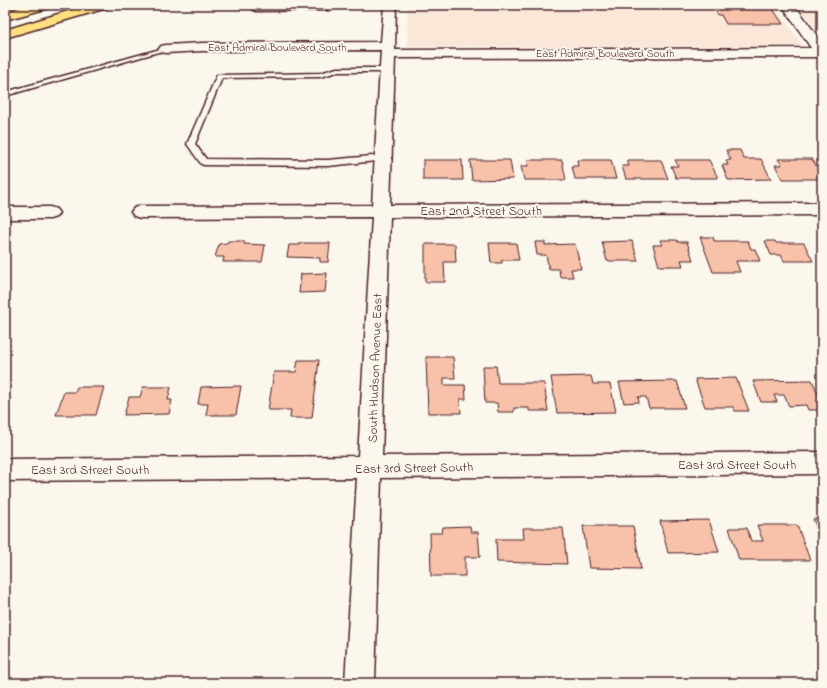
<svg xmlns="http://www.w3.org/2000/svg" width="827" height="688" font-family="'Indie Flower',sans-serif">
<rect width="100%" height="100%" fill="#fbf7ec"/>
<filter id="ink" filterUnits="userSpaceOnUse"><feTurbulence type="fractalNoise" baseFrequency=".025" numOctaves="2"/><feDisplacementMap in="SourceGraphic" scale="8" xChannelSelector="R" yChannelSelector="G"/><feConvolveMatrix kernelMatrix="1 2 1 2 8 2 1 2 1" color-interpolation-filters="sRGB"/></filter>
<g filter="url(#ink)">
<!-- built -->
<g fill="#fae7d8">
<polygon points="408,5 774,5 803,46 407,47"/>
<polygon points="798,5 822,5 822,39"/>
</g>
<!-- building -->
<g fill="#f7c2a9" stroke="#4a1f2b">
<polygon points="712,5 770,5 783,24 726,24 721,15 718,15"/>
<polygon points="726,150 740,150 744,159 761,159 771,179 728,180 722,165 728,165 726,160 731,160"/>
<polygon points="778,159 812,159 822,175 822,179 782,179 775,165 782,165"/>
<polygon points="423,160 462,160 463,180 423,180"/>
<polygon points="470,160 510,160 513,179 472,180"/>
<polygon points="527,160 562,160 566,180 524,180 521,166 528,166"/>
<polygon points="577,160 611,160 616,179 575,179 572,166 578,166"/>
<polygon points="627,160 661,160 668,179 626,179 622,166 629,166"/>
<polygon points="675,160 709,160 718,178 676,178 671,166 678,166"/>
<polygon points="700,237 713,237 714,241 748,241 751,249 755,249 760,261 736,261 740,272 713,272"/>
<polygon points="660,240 677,240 678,242 687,242 693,260 681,260 683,266 659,266 653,245 662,245"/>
<polygon points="228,241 244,241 244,244 265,245 262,262 223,262 224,257 215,257 219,244 227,243"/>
<polygon points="632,241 638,261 607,261 602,242"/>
<polygon points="765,241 775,241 776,243 804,243 813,261 784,261 781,255 771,255"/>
<polygon points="535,242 545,242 545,245 575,244 581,269 571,269 573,277 560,277 559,269 549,269 546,255 537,255"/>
<polygon points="300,243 330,243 328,262 320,262 320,258 287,257 289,245 300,245"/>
<polygon points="489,243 516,243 519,260 502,260 502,263 491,263"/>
<polygon points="425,244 455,244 456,262 444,262 445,282 425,282"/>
<polygon points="327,273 325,292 299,293 301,274"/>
<polygon points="426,357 453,357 455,378 444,378 444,385 465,385 466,399 460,399 461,413 428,413"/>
<polygon points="298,360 319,360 312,418 290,418 291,410 268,410 274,372 296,372"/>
<polygon points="483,366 496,366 498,383 544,383 548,411 529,411 529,408 514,408 514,412 498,412 497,403 485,403"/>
<polygon points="591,376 593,384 610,384 616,412 557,413 551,377"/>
<polygon points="736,378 749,411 735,411 733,407 705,407 695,379"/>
<polygon points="812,380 822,403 822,410 808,410 806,405 789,406 784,395 774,395 777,402 761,402 753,381"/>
<polygon points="677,381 685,408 649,408 646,397 638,397 639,402 624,403 619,382"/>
<polygon points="241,386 236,415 206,415 208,404 198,404 201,387"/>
<polygon points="77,387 104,387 96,415 56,415 64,392 75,392"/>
<polygon points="143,387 171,387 168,400 172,400 169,414 124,415 129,397 140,397"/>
<polygon points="813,519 822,519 822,540"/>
<polygon points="709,520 719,552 668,553 660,521"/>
<polygon points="757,525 797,525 810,560 739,560 729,528 747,528 751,541 763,541"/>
<polygon points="470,526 471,532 478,532 480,557 465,557 465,576 431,576 430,533 442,533 443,527"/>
<polygon points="583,526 633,526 641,569 589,568"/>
<polygon points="523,528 563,528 567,564 497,562 496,539 524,539"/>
</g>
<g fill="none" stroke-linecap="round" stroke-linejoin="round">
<!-- service casing -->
<g stroke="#4a1f2b" stroke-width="3">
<g id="service">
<polygon points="245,5 253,5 257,7 346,5 329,10 256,11"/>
<polygon points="164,48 169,49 5,96 5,92"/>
<polygon points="337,68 386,68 389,70 386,72 337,72 320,77 222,78 195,144 206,159 328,160 383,155 387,158 386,160 328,166 204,165 201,164 187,144 217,75 320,73"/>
</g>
</g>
<!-- minor casing -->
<g stroke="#4a1f2b" stroke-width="3">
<g id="minor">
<polygon points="384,5 396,5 395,50 811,48 782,5 795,5 822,43 822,57 395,58 390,205 822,203 822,215 390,217 382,456 822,452 822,474 381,478 375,683 345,683 357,478 5,481 5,459 358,456 372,217 140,218 134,216 131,212 134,208 140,206 372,205 381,50 202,51 166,53 161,52 159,49 161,46 166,45 202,43 381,42"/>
<polygon points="5,207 50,207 56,209 59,213 56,217 50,219 5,219"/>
</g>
</g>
<!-- motorway casing -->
<g stroke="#4a1f2b" stroke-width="3">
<g id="motorway">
<polygon points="29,5 51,5 49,8 5,20 5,12"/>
<polygon points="88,5 109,5 107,8 5,38 5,30"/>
</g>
</g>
<!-- service -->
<use href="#service" fill="#fbf7ec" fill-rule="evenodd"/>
<!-- minor -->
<use href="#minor" fill="#fbf7ec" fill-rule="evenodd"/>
<!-- motorway -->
<use href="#motorway" fill="#ffdf80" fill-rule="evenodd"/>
</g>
</g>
<g text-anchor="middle" stroke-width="4" stroke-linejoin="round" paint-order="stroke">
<!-- far-street labels -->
<g font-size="11" fill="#4a1f2b" stroke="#fbf7ec">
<text x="277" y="51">East Admiral Boulevard South</text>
<text x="605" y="57">East Admiral Boulevard South</text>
</g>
<!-- street labels -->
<g font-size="13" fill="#4a1f2b" stroke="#fbf7ec">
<text x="481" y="215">East 2nd Street South</text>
<text transform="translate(374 368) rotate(-88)" y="5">South Hudson Avenue East</text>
<text x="737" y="469">East 3rd Street South</text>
<text transform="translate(414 467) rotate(-1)" y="5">East 3rd Street South</text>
<text x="90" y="474">East 3rd Street South</text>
</g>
</g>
<!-- margin -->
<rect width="827" height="688" fill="none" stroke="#fbf7ec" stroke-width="20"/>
<rect x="10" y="10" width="807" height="668" fill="none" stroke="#4a1f2b" stroke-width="1.5" filter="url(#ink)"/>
</svg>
